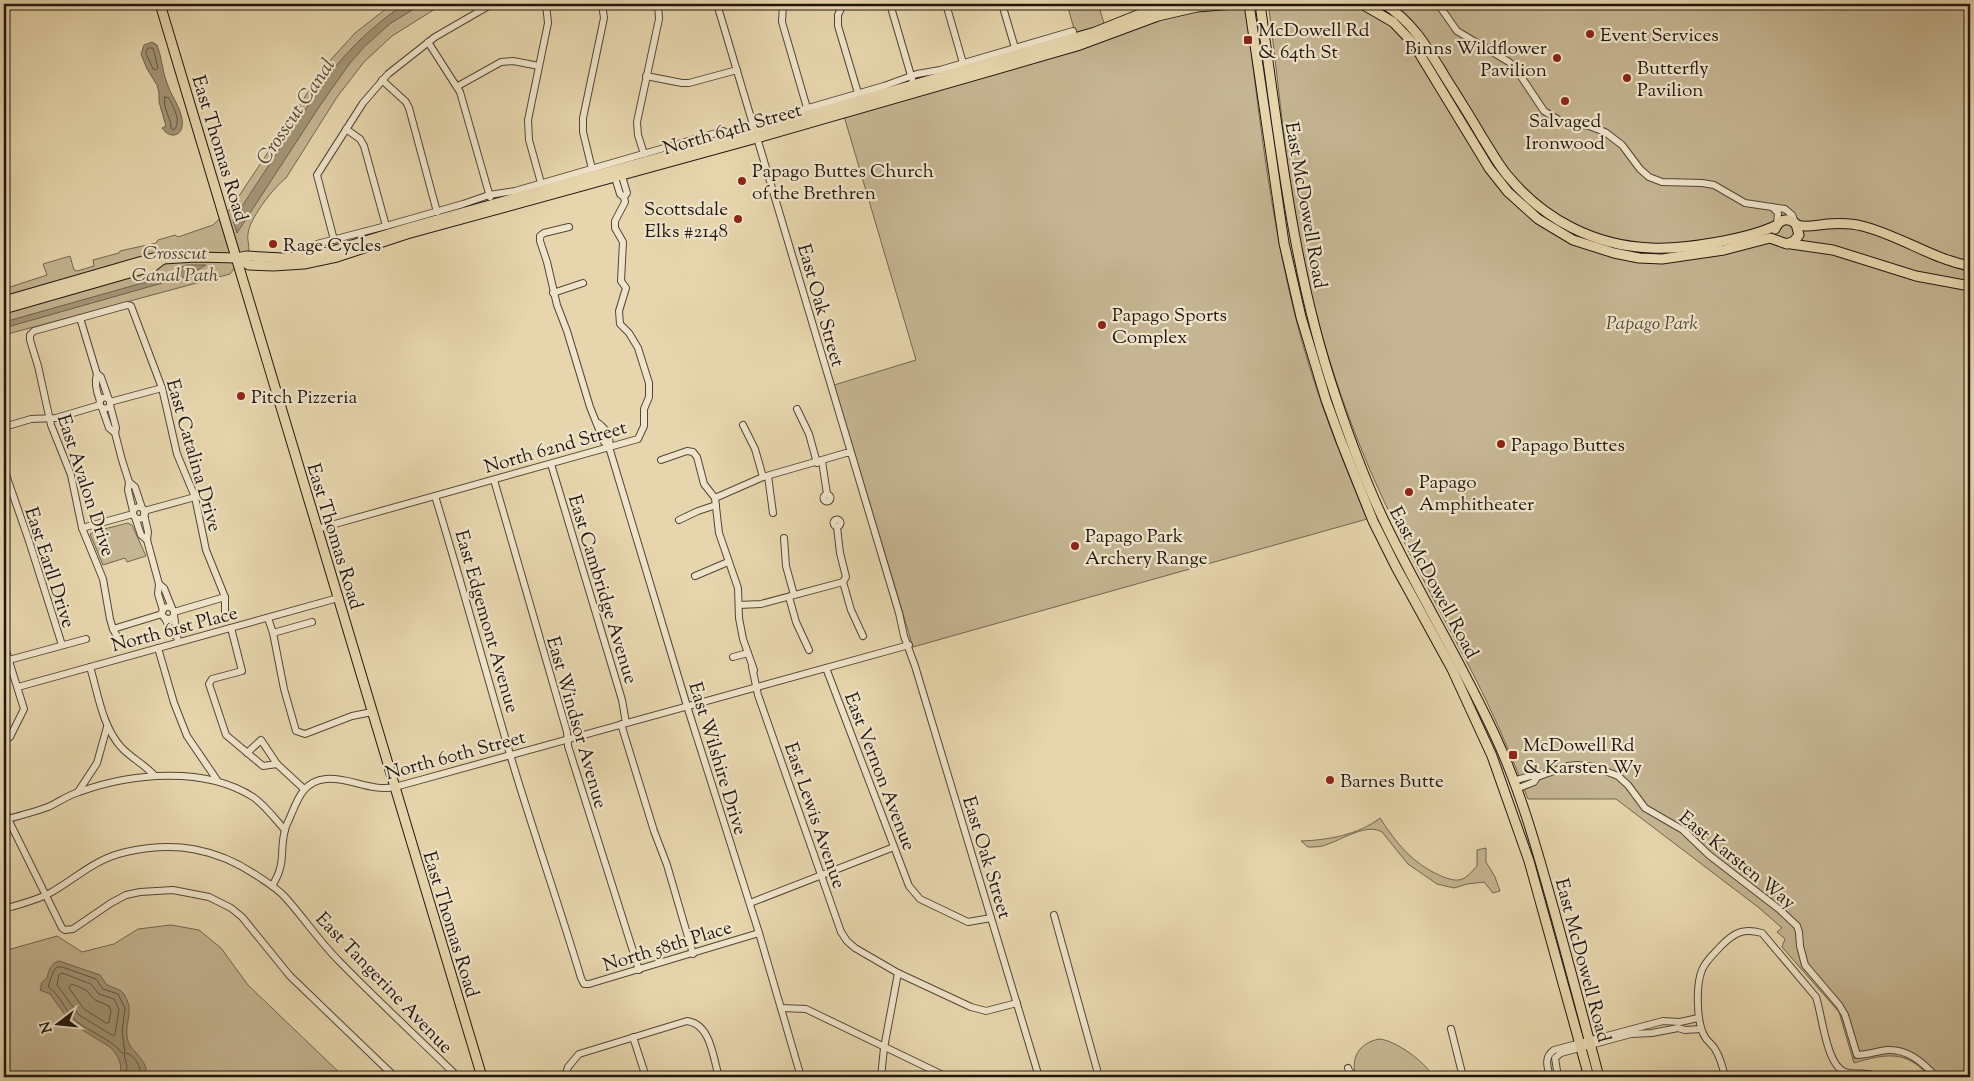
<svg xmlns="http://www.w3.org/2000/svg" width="1974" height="1081" font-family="'Sorts Mill Goudy',serif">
<rect width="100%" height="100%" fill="#e7d6ad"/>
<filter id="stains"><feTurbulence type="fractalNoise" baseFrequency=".004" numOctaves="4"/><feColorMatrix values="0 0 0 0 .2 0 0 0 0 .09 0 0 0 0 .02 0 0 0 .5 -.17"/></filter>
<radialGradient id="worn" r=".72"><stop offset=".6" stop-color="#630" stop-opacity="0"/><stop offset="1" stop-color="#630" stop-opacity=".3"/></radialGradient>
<!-- green -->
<g fill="#c5b592" stroke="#726650">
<path d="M392,4H443L392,36L364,62L337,97L286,178C274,187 249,219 248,234C247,239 249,244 249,250L230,274L4,335V289L47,275L43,264L70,256L74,270L77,271L94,266L93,260L119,253L120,251L156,243L158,240L175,235L178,237L213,225L231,208L326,65L355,33Z"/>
<path d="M1067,4H1098L1104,23L1106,39L1170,16L1194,11L1241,8L1246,10C1260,122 1272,236 1303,345C1320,405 1343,462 1367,519L913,647L834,385L916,360L844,116L1074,29Z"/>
<path d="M1271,4H1970V1077H1929C1907,1049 1885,1054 1854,1063L1839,1012L1782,947L1785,939L1777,932L1782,928L1758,907L1616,799H1528C1511,754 1492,710 1470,668C1431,593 1389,520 1358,441C1336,385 1318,327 1305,268C1287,183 1280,95 1269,9Z"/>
<polygon points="128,523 132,525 146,556 127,562 125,558 103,565 90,534 96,531"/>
<path d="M1380,818C1396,843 1413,864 1441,876C1449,879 1458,883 1466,877C1470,874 1474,869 1477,866V850L1486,848V862L1495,877L1500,891L1493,893L1484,882L1467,884L1454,888L1437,884L1408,864L1382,832C1367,823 1343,839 1328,844C1322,847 1315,847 1308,847L1301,841C1328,840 1358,835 1380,818Z"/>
<polygon points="171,925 199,930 221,948 248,985 344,1077 4,1077 4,951 57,936 82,952 114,944 138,929"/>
<path d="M1379,1039C1395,1040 1426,1062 1433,1077H1356C1350,1058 1359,1043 1379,1039Z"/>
</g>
<!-- water -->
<g fill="#a39577" stroke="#6f624d">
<path d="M405,4H422L391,23L365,46L350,63L321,104L237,233L233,220L326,78C349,49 374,24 405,4Z"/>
<path d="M152,42L157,45C162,57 162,71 167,83C171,96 180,106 182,119C185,135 171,141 162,128L166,126L159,102V93L157,85L147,69L141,54L144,45Z"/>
<polygon points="187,265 206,265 187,276 4,328 4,322 146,282"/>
<path d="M59,961L100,975L106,984C113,989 120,987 125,996C135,1013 123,1024 128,1041C132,1053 151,1062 145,1077H120C122,1064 120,1057 110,1047L71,1023L50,994L40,990L42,982L47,978C49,970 50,964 59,961Z"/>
</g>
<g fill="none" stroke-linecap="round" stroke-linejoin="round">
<!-- shore -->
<g stroke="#625643" stroke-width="1">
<polygon points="148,48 153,48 158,68 156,70 153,69 146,53"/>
<path d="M165,97L169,98C173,107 182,121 174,130L171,128C171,117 162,108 165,97Z"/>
<path d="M57,967H62L96,979L103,989L118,994L125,1008L122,1032L125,1053H122C110,1038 91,1033 76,1021C65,1011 61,995 48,987L53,972Z"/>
<polygon points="62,973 91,984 99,994 114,999 119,1009 115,1035 112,1035 79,1015 57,985 59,975"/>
<polygon points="72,984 86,990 95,1000 109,1006 111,1011 109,1023 106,1023 84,1009 69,988"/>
<path d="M125,1077L127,1066L124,1055L127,1053C136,1058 141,1066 141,1077"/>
</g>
<!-- minor casing -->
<g stroke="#524636" stroke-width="8">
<g id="minor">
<polyline points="717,4 899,613 904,636 915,666 1039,1077"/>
<polyline points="783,4 782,22 807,108"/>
<polyline points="843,4 838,15 838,26 858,93"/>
<polyline points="890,4 912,79"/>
<polyline points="946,4 963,63"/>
<polyline points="1002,4 1015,48"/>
<polyline points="1438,4 1457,31 1509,62 1516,69 1544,111 1562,122 1589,126 1605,132 1622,145 1640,169 1649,177 1662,182 1702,183 1714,185 1745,203 1785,209 1792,215 1796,224"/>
<polyline points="428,42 460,92 490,197"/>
<polyline points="646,76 682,83 689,83 737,70"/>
<polyline points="382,80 406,102 409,108 437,212"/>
<polyline points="458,86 501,62 513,61 539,66"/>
<polyline points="774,118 884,86 917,74 940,70 1073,31 1074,38"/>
<polyline points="346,129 360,139 364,146 386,226"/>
<polyline points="644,154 638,135 637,122 659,19 658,4"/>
<polyline points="592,169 583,132 583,118 604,18 602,4"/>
<polyline points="621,173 627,193 624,197"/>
<polyline points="541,183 529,140 528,120 548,23 546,4"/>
<polyline points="1772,207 1778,213 1777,224"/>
<polyline points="569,227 544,233 540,236 540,241 547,262 557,305 567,331 590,407 604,442 609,447 687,706 759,933 801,1077"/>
<polyline points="334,240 317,175 363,103 388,74 435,37 492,4"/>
<polyline points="309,246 386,226 463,204 489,195 515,191 723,131 738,136"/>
<polyline points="553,293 583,283"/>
<path d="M80,318L97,374C94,383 97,393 100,401"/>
<polyline points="97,374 101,377 109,400"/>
<circle cx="105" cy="403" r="5.5"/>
<polyline points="110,402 162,388"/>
<polyline points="110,405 116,428 115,433 122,460 129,482 135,487 142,508"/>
<polyline points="102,408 109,428 115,433"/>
<polyline points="797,409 809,434 817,463"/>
<path d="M598,423C606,429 611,437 609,447"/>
<polyline points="743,425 755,449 763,477"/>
<polyline points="4,427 31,419 56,418 100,405"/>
<polyline points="661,460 687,451 693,452 697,457 704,484 715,498 719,533 738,588 739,618 743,639 754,670"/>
<polyline points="822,461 827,494"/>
<polyline points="551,464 622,700 626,723"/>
<polyline points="4,469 29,541 62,645"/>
<polyline points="768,476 773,513"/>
<polyline points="494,480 567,732 568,746 639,970"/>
<polyline points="129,482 128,490 133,511"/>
<circle cx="827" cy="498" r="3.5"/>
<path d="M435,496C462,584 486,673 512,761C534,834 559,905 581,978L584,984H589L759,933"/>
<polyline points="715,498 763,477 846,453 850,453"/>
<circle cx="139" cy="513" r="6"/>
<polyline points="144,511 195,497"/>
<polyline points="144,514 148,532 147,540 159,584 158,594 163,610"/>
<polyline points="135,517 141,535 147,540"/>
<circle cx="837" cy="523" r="3.5"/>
<polyline points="679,520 698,511 716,505"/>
<polyline points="837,527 840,553 846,577 843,582 851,610 863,636"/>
<polyline points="82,528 133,514"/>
<polyline points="317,529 638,439 644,426 644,409 649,397 649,383 638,348 629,333 620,324 619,311 626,288 621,281 623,242 615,228 615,221 625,202 624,197 620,194 614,174"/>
<polyline points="784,538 786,566 794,595"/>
<polyline points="695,576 728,562"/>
<polyline points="159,584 164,588 172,608"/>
<polyline points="789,597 796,622 809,650"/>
<polyline points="739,605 761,604 843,582"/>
<circle cx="168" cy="613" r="6"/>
<polyline points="174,612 225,597"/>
<polyline points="174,615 178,642"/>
<polyline points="165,618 172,634 176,636"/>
<polyline points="268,618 273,633"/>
<polyline points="312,622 273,633 284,689 296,731 305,734 352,716 372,712"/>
<polyline points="231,628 242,671 212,679 209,684 226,735 263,766 277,764 304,789"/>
<polyline points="113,629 162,614"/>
<polyline points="120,642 113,629 110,619 103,579 82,528 71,475 51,425 38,366 30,340 30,335 34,331 127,305 131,306 162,388 177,454 195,497 206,550 225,597 225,613"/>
<polyline points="4,645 24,709 10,737 4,741"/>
<polyline points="158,648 174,703 187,736 217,780"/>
<polyline points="733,657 748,653"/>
<polyline points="9,660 86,639"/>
<path d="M90,667C98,693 102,726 121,747C131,758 144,764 154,775"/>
<polyline points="752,667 758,695 841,932 847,941 855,948 898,973 971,1007 986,1011 1017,1003"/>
<polyline points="826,668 909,886 920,899 968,922 991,918"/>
<polyline points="18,687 338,598"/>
<polyline points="621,724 654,831 667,865 693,954"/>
<polyline points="247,753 261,740 277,764"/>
<path d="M1513,781L1530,776L1537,777L1568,766L1577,765L1595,767L1618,776L1628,785L1645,808L1683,830L1709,855L1779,909L1797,926L1799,932L1800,946L1805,965L1839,1005L1845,1015L1857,1055C1868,1055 1877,1051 1888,1050C1908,1049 1924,1063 1936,1077"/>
<polyline points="1516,789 1534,782 1537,777"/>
<polyline points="78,792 97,763 107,727"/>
<polyline points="4,806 8,819 62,928 65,930 73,929 111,903 126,895 140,892 173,890 209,897 231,908 242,917 290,976 395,1077"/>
<path d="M4,820C19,816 34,812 48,807C59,802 68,795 79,792C131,773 205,766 253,797C265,805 275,819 285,830"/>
<path d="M272,886C287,862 279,852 285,830C286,825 289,820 291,815C298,798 304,781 326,779C350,777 370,792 395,787L909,645"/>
<polyline points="750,903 894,847"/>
<path d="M4,909C19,904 36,901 50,893C77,878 94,859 126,852C175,841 217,848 259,877C268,883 278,889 285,897C304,918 319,941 339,961C378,1001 418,1038 458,1077"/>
<polyline points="1054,915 1099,1077"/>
<polyline points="781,1008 806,1009 947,1077"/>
<polyline points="1451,1029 1463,1077"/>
<polyline points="633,1037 646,1077"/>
<polyline points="1348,1068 1352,1077"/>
<path d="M565,1077L568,1067L579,1054L687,1021C711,1024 713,1058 719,1077"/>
<polyline points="881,1077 884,1048 898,973"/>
<path d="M1550,1077C1547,1066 1544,1057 1554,1050L1663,1021L1680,1022L1698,1018"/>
<polyline points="1558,1077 1555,1058 1561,1053 1631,1034 1652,1033 1678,1028 1685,1030 1701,1029"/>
<path d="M1725,1077C1723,1068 1720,1057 1715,1049C1712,1044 1707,1041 1705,1037C1696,1023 1696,984 1702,970C1706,960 1715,953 1721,946C1735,932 1743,928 1762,933L1816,997C1822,1014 1826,1065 1845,1072C1855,1076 1864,1070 1879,1077"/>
</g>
</g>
<!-- major casing -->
<g stroke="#20160f" stroke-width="11">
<g id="major">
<polyline points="160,4 482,1077"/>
<polyline points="1249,4 1284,243 1301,317 1326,400 1341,441 1373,521 1396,567 1452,669 1492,756 1529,861 1589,1077"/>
<path d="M1260,4C1279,135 1292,268 1335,395C1350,440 1366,484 1387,527C1422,599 1464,667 1497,740C1520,790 1535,843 1550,896C1567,956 1583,1017 1599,1077"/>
<polyline points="1362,4 1393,22 1413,43 1489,168 1508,192 1538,219 1573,240 1614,253 1639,258 1662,259 1724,250 1770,238 1784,243 1833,250 1916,276 1970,286"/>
<path d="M1384,4C1412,21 1427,47 1444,75C1457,96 1470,116 1482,137C1490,149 1497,163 1507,175C1543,219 1594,246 1651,248C1682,250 1749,239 1777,225"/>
<path d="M1797,225C1807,228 1816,225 1827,224C1838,223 1851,223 1862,226C1899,235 1932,259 1970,266"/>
<path d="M1775,229C1779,219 1788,217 1796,224L1799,235L1794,241L1787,244"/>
<polyline points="237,258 249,265 273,266 304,264 337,257 407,234 757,138 1077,46 1158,16 1197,7 1234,4"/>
<polyline points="4,301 153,258 163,259 196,257 237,258 246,256 282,258 315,255 332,251 408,228 761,129 1095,32 1140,14 1176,4"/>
<polyline points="4,309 154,266 163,259"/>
</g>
</g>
<!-- minor -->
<use href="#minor" stroke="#efe4ca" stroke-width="6"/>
<!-- major -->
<use href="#major" stroke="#e7d6ad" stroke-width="9"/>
</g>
<!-- markers -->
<g fill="#8f2418" stroke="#efe4ca" stroke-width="2">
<circle cx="1590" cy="34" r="5"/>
<rect x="1243" y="35" width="10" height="10" rx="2.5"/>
<circle cx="1557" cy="58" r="5"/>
<circle cx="1627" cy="78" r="5"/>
<circle cx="1565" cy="101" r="5"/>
<circle cx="742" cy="181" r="5"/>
<circle cx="738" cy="219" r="5"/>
<circle cx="273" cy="244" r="5"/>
<circle cx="1102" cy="325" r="5"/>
<circle cx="241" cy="396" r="5"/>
<circle cx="1501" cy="444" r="5"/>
<circle cx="1409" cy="492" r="5"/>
<circle cx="1075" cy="546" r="5"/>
<rect x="1508" y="750" width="10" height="10" rx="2.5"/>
<circle cx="1330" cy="780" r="5"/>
</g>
<g text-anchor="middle" stroke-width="4.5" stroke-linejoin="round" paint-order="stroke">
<!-- poi labels -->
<g font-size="19" fill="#20160f" stroke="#efe4ca" text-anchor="start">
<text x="1258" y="36">McDowell Rd<tspan x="1258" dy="22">&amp; 64th St</tspan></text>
<text x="1600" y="41">Event Services</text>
<text x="1547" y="54" text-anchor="end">Binns Wildflower<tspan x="1547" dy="22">Pavilion</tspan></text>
<text x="1637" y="74">Butterfly<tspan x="1637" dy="22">Pavilion</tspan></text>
<text x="1565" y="127" text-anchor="middle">Salvaged<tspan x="1565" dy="22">Ironwood</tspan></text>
<text x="752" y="177">Papago Buttes Church<tspan x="752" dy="22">of the Brethren</tspan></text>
<text x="728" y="215" text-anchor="end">Scottsdale<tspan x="728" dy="22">Elks #2148</tspan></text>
<text x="283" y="251">Rage Cycles</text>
<text x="1112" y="321">Papago Sports<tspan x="1112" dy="22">Complex</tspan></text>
<text x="251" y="403">Pitch Pizzeria</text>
<text x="1511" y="451">Papago Buttes</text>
<text x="1419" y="488">Papago<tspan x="1419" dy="22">Amphitheater</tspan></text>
<text x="1085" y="542">Papago Park<tspan x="1085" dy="22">Archery Range</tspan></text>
<text x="1523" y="751">McDowell Rd<tspan x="1523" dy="22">&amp; Karsten Wy</tspan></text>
<text x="1340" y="787">Barnes Butte</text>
</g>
<!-- street labels -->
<g font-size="19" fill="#20160f" stroke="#efe4ca">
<text transform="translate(732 128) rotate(-16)" y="7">North 64th Street</text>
<text transform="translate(221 148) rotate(73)" y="7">East Thomas Road</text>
<text transform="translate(1307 205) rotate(80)" y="7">East McDowell Road</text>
<text transform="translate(822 305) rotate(74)" y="7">East Oak Street</text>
<text transform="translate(555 446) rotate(-16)" y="7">North 62nd Street</text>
<text transform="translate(195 455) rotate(74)" y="7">East Catalina Drive</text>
<text transform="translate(87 485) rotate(72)" y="7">East Avalon Drive</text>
<text transform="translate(336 536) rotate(73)" y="7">East Thomas Road</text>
<text transform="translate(51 567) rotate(72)" y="7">East Earll Drive</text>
<text transform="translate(1435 582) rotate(62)" y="7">East McDowell Road</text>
<text transform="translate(604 589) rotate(73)" y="7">East Cambridge Avenue</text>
<text transform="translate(488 621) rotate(74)" y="7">East Edgemont Avenue</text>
<text transform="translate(174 628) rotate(-15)" y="7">North 61st Place</text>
<text transform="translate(578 722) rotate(74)" y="7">East Windsor Avenue</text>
<text transform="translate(455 754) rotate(-15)" y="7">North 60th Street</text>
<text transform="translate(719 758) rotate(73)" y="7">East Wilshire Drive</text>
<text transform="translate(881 771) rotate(69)" y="7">East Vernon Avenue</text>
<text transform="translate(816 815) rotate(71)" y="7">East Lewis Avenue</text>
<text transform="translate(988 857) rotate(73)" y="7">East Oak Street</text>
<text transform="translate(1738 859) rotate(39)" y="7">East Karsten Way</text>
<text transform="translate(452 924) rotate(73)" y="7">East Thomas Road</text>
<text transform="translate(667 945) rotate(-17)" y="7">North 58th Place</text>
<text transform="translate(1584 960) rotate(75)" y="7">East McDowell Road</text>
<text transform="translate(385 982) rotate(46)" y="7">East Tangerine Avenue</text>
</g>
<!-- park labels -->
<g font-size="19" font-style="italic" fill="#524636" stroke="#efe4ca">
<text x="175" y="259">Crosscut<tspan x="175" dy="22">Canal Path</tspan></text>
<text x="1652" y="329">Papago Park</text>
</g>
<!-- water labels -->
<g font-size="20" font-style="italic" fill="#544939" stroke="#efe4ca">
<text transform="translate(295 111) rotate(-56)" y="7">Crosscut Canal</text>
</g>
</g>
<!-- margin -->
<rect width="1974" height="1081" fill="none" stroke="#e7d6ad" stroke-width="20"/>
<rect x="5" y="5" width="1964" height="1071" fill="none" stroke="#20160f" stroke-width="2.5"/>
<rect x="10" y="10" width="1954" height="1061" fill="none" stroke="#20160f"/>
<!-- north arrow -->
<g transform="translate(58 1024) rotate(254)" stroke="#efe4ca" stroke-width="4" paint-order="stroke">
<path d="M0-4L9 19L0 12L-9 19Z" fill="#20160f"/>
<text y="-8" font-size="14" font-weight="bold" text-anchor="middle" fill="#20160f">N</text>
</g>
<rect width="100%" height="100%" filter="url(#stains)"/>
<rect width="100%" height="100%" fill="url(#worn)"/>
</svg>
